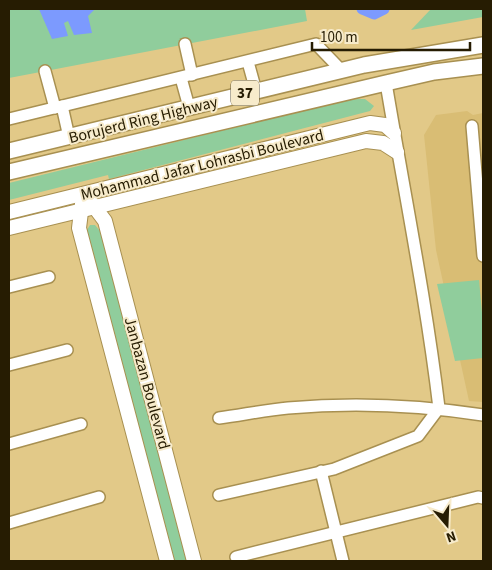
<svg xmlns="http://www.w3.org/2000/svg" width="492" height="570" font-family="'Source Sans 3',sans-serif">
<rect width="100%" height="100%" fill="#e2c988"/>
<!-- built -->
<polygon fill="#d9bd74" points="467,111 473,115 483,113 483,402 469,401 436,250 424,135 436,115"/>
<!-- green -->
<g fill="#90cd9c">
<polygon points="9,9 305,9 307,21 9,78"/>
<polygon points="431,9 483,9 483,17 411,30"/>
<polygon points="358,99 365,99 374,106 370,111 109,179 108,175 9,200 9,183 343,101"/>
<polygon points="90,225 95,225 100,231 189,561 174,561 86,235 87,230"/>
<polygon points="479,280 483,324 483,358 455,361 437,284"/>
</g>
<!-- water -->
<polygon fill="#7c9afe" points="39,9 95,9 88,16 92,33 74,35 68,21 64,23 68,36 52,39"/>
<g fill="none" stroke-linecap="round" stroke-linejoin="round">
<!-- canal -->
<polyline stroke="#7c9afe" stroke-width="11" points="362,9 374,14 384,9"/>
<!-- minor casing -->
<g stroke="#a89051" stroke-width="14">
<g id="minor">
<polyline points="185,44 192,75"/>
<polyline points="248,62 256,91"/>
<polyline points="45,71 55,108"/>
<polyline points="181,78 189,107"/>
<path d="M386,83C404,191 426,299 439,408"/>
<polyline points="62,106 69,137"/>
<polyline points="9,119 316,44 341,70"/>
<polyline points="472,126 483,256"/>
<polyline points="9,287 49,277"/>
<polyline points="9,365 67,350"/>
<path d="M219,418C242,415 265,410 288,408C353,402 419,405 483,415"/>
<polyline points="9,444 81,424"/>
<polyline points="321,471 343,561"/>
<polyline points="219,495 334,469 418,436 439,408"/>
<polyline points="9,523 99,497"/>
<polyline points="236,557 478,497 483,498"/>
</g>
</g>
<!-- major casing -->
<g stroke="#a89051" stroke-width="16">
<g id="major">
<polyline points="90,201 105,221 194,561"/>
<polyline points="82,204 79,228 167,561"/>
<polyline points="9,212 370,123 385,125 394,133"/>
<polyline points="9,228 366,141 383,143 397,152"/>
</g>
</g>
<!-- highway casing -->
<g stroke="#a89051" stroke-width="18">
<g id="highway">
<polyline points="9,151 364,65 483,45"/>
<polyline points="9,172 386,83 434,72 483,66"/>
</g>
</g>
<!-- minor -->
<use href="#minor" stroke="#fff" stroke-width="11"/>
<!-- major -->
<use href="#major" stroke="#fff" stroke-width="14"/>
<!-- highway -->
<use href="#highway" stroke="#fff" stroke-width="15"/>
</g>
<g text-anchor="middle" stroke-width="4" stroke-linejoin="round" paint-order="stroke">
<!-- shield labels -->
<rect fill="#f7ebcb" stroke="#655a3e" stroke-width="1" x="231" y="80.5" width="28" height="25" rx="4"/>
<g font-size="15" font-weight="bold" fill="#261c02">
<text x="245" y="98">37</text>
</g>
<!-- street labels -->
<g font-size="16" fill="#261c02" stroke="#f7ebcb">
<text transform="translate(143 119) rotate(-14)" y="6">Borujerd Ring Highway</text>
<text transform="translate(202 164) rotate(-14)" y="6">Mohammad Jafar Lohrasbi Boulevard</text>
<text transform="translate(148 383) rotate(75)" y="6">Janbazan Boulevard</text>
</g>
</g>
<!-- border -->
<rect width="492" height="570" fill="none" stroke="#261c02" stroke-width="20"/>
<!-- north arrow -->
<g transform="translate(447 525) rotate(161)" stroke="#f7ebcb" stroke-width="4" paint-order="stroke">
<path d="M0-4L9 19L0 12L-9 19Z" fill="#261c02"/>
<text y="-8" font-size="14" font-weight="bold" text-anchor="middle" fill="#261c02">N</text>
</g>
<!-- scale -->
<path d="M312 42v8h158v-8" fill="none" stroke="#261c02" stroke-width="2.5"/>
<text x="320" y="42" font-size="15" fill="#261c02" stroke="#f7ebcb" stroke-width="4" paint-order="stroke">100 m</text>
</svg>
